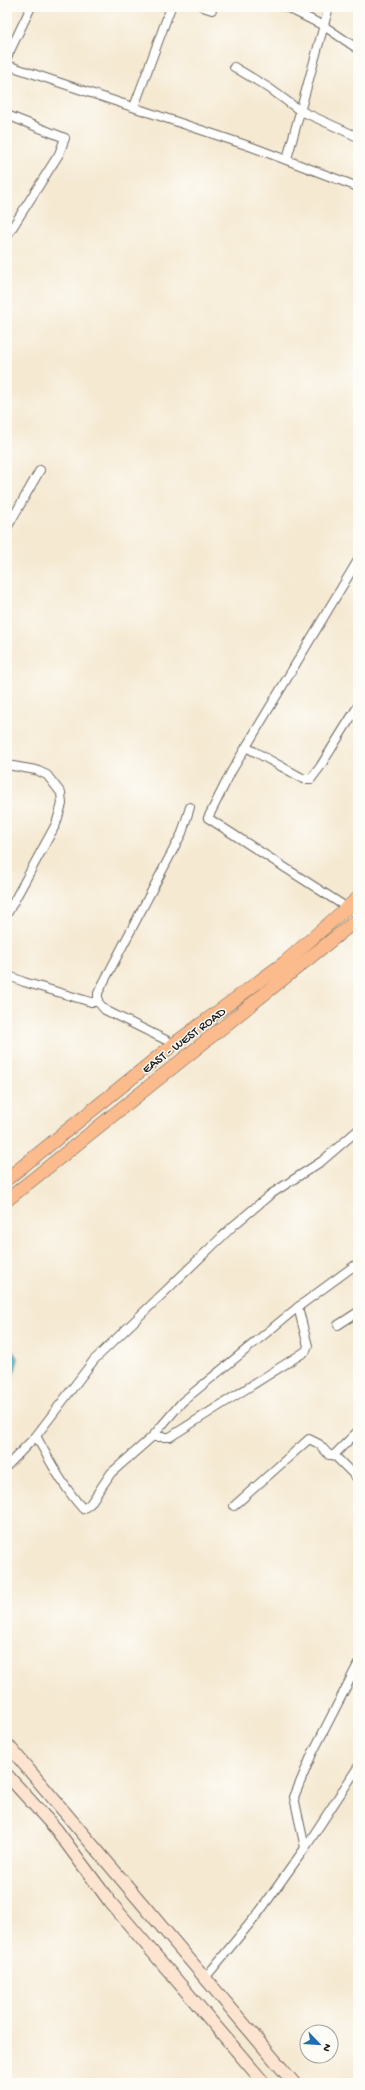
<svg xmlns="http://www.w3.org/2000/svg" width="365" height="2090" font-family="'Gochi Hand',sans-serif">
<defs>
<pattern id="water-rules" width="6" height="5" patternUnits="userSpaceOnUse"><rect width="6" height="5" fill="#50b9ce"/><path d="M0 2.5h6" fill="none" stroke="#459eb0"/></pattern>
</defs>
<rect width="100%" height="100%" fill="#fdfcf7"/>
<filter id="ink" filterUnits="userSpaceOnUse"><feTurbulence type="fractalNoise" baseFrequency=".025" numOctaves="2"/><feDisplacementMap in="SourceGraphic" scale="8" xChannelSelector="R" yChannelSelector="G"/><feConvolveMatrix kernelMatrix="1 2 1 2 8 2 1 2 1" color-interpolation-filters="sRGB"/></filter>
<filter id="wash" filterUnits="userSpaceOnUse"><feTurbulence type="fractalNoise" baseFrequency=".012" numOctaves="4" result="noise"/><feDisplacementMap in="SourceGraphic" scale="16" xChannelSelector="R" yChannelSelector="G"/><feGaussianBlur stdDeviation="0.9" result="paint"/><feColorMatrix in="noise" values="0 0 0 0 0 0 0 0 0 0 0 0 0 0 0 0 0 1.4 0 .05"/><feComposite in="paint" operator="in"/></filter>
<g filter="url(#wash)">
<rect width="100%" height="100%" fill="#f5e9d2"/>
<!-- water -->
<polygon fill="url(#water-rules)" stroke="#366a75" points="7,1342 18,1359 7,1398"/>
</g>
<g filter="url(#ink)">
<g fill="none" stroke-linecap="round" stroke-linejoin="round">
<!-- minor casing -->
<g stroke="#68645c" stroke-width="10">
<g id="minor">
<polyline points="203,7 212,10"/>
<polyline points="286,7 324,26 358,49"/>
<polyline points="7,57 31,7"/>
<polyline points="7,65 252,147 358,187"/>
<polyline points="234,67 269,88 299,110 358,137"/>
<polyline points="134,107 171,7"/>
<polyline points="7,115 65,138 59,154 7,236"/>
<polyline points="287,159 329,7"/>
<polyline points="7,528 40,470"/>
<polyline points="246,747 304,779 311,779 320,767 358,706"/>
<polyline points="7,765 36,770 47,775 61,793 62,804 56,824 7,914"/>
<polyline points="346,907 208,818 231,772 358,560"/>
<polyline points="7,975 24,982 91,1002 98,1002"/>
<polyline points="174,1044 105,1010 98,1002 98,993 182,833 190,807"/>
<polyline points="338,1325 358,1312"/>
<path d="M36,1436C50,1461 63,1487 83,1509L90,1504L111,1473L152,1437L182,1402L298,1307L358,1263"/>
<polyline points="152,1437 170,1437 306,1351 308,1346 298,1307"/>
<polyline points="334,1455 358,1479"/>
<polyline points="7,1466 36,1436 94,1360 233,1226 271,1194 322,1161 358,1130"/>
<polyline points="234,1506 309,1439 319,1444 329,1455 334,1455 358,1431"/>
<polyline points="305,1848 294,1797 312,1754 358,1664"/>
<polyline points="205,1978 260,1911 305,1848 358,1767"/>
</g>
</g>
<!-- secondary casing -->
<g stroke="#68645c" stroke-width="14">
<g id="secondary">
<polyline points="7,1744 294,2083"/>
<polyline points="7,1775 56,1829 110,1902 264,2083"/>
</g>
</g>
<!-- primary casing -->
<g stroke="#68645c" stroke-width="14">
<g id="primary">
<polyline points="7,1179 174,1044 284,963 358,898"/>
<polyline points="7,1200 358,919"/>
</g>
</g>
<!-- minor -->
<use href="#minor" stroke="#fff" stroke-width="8"/>
<!-- secondary -->
<use href="#secondary" stroke="#fde4d1" stroke-width="12"/>
<!-- primary -->
<use href="#primary" stroke="#fbbb8d" stroke-width="13"/>
</g>
</g>
<g text-anchor="middle" stroke-width="3" stroke-linejoin="round" paint-order="stroke">
<!-- street labels -->
<g font-size="13" fill="#1c1c1c" stroke="#fdfcf7">
<text transform="translate(183 1039) rotate(-37)" y="5">EAST - WEST ROAD</text>
</g>
</g>
<!-- margin -->
<rect width="365" height="2090" fill="none" stroke="#fdfcf7" stroke-width="24"/>
<!-- north arrow -->
<g transform="translate(319 2044) rotate(115)"><circle r="19" fill="#fdfcf7" stroke="#a3a29f"/>
<path d="M0-3L7 15L0 10L-7 15Z" fill="#1f6fb2"/>
<text y="-6" font-size="11" font-weight="bold" text-anchor="middle" fill="#1c1c1c">N</text>
</g>
</svg>
